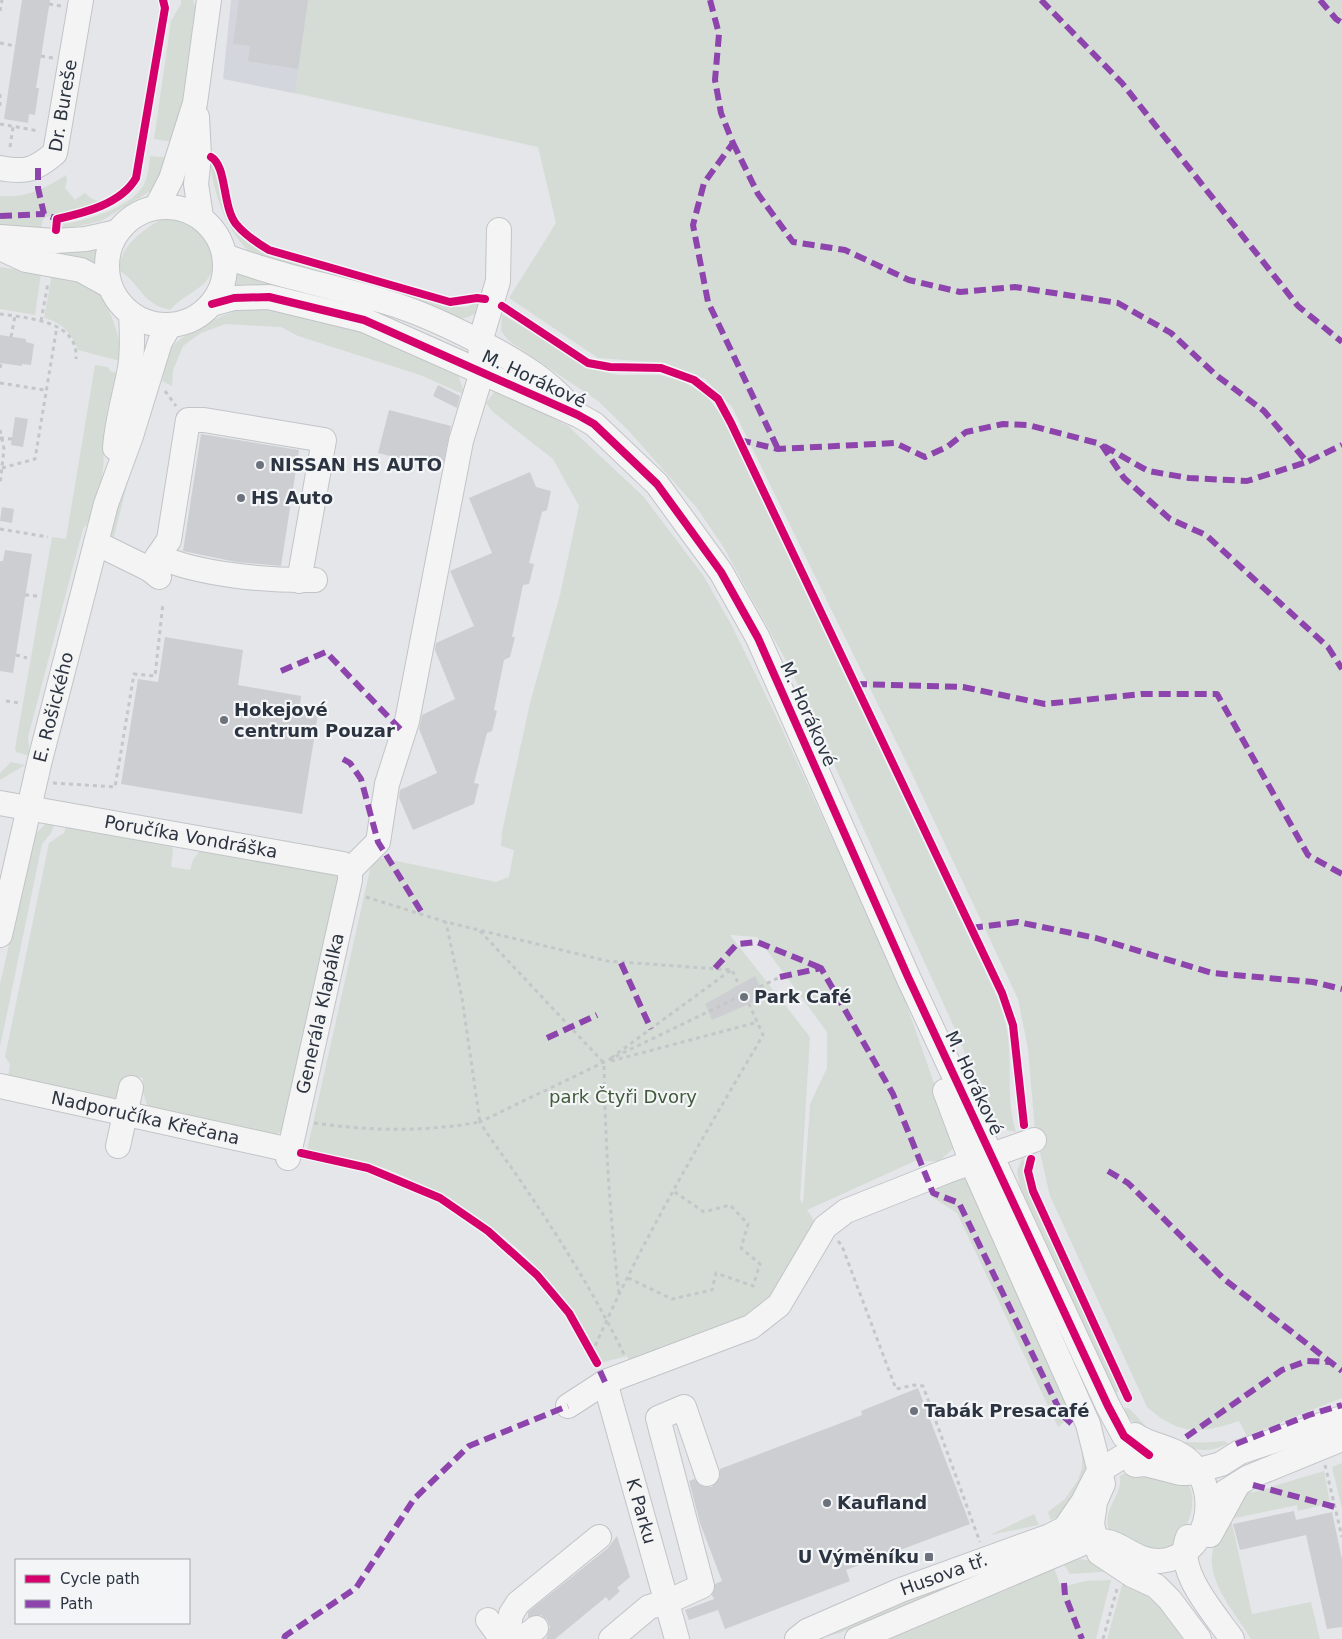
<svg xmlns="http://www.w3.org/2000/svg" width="1342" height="1639" font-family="'DejaVu Sans',sans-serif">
<rect width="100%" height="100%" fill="#e4e6e9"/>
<!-- built -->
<polygon fill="#d3d6dc" points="231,0 311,0 298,94 223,79"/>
<!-- green -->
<g fill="#d5dcd5" fill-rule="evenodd">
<polygon points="181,0 193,0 200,22 175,142 154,139 171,21 181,4"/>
<path d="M308,0H1342V1398L1247,1436L1239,1421C1200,1434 1180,1436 1147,1407L1050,1196L1035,1131L1028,1049L1018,999L912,774L732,407L705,379L665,363L598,358L509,298L556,223L538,147L295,93Z"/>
<path d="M150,156L173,158L154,189L101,221L60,230L64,224C86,221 131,207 143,186C148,178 149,165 150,156Z"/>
<path d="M210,163L216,167C219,204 234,231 264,251L396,288L451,307H467L474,303L481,305C476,315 470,317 460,319L253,255C227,233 214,195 210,163Z"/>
<path d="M66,175L67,179L65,188L75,200L85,193C103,212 115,192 130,181V184C114,197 98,208 77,212C65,215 54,213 43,219L41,227H0V196C25,199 46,188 66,175Z"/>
<path d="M170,213L192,222L216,258C210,291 189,289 170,310C139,303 140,281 118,270C123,240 147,229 170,213Z"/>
<polygon points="103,247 97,263 53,255 38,248"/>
<polygon points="0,267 41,273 35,315 0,309"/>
<polygon points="235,272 353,302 352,306 254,284 228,290"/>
<path d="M52,274C63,276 77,277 86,282C107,293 123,340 120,361L78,350C71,333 63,323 44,318Z"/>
<path d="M254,306L290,310L382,338L458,375L465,395L420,375L298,336L281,327L226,324L201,333L183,346L173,370L172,386L162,381L164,375L161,371C164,364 166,355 170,349C182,332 233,309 254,306Z"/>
<path d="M502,314L591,369L618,375H660L684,382L707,396L721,415L998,999C1004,1015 1008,1031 1009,1048C1011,1076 1007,1105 1016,1132L996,1128L988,1117L960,1040L790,668L724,548L697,508L628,430L598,401L509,341L501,331Z"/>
<path d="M95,365L108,367L110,371L117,373C114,387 108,403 106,418C102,456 108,497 83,529L28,737L30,756L16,752L15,749L52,537L66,539Z"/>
<path d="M495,391L506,393L568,426L643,496L703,575L732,626L775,714L900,986L956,1146L939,1161H915L807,1210L817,1225L761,1311L630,1363L627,1356L600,1363C591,1347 583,1329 573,1313C531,1246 451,1192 378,1166C356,1158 330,1155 307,1150L373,856L496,882L509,877L514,850L501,846L502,832L530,703L560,595L579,506L553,459L493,412L486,403ZM730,935L757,937L827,1032V1068L810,1104L803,1204L800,1200L810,1037Z"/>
<polygon points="140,432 113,541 109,536 109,530"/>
<polygon points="11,762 25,765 0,780 0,773"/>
<polygon points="55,822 51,833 42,844 0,1047 0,984 34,836 45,824"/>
<polygon points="67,824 170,844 173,850 171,867 190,870 193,860 202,848 331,866 344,881 285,1129 274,1136 148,1108 142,1089 143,1078 129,1075 119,1095 111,1100 8,1079 10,1064 5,1057 49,843 64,833"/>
<polygon points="1023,1156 1029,1191 1120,1391 1114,1393 1020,1188 1017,1171"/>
<polygon points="955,1175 971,1181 1077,1412 1058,1427 957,1213 932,1197 940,1183"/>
<path d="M1128,1408C1135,1413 1140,1421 1147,1427C1172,1446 1197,1443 1225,1441L1229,1444C1220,1447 1212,1450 1203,1450C1180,1449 1133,1430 1122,1409Z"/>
<polygon points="1078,1429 1090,1468 1062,1514 1051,1520 1048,1512 1065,1499 1078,1480 1082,1468 1082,1453"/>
<polygon points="1342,1463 1342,1509 1332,1467"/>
<path d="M1324,1471L1330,1503L1298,1511L1297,1505L1231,1519L1252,1614L1311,1602L1320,1639H1251C1239,1619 1218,1595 1213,1571C1206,1542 1232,1509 1248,1487L1251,1493Z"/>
<path d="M1128,1472L1186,1479C1200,1502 1188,1522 1179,1544L1159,1555L1110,1534C1100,1508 1123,1498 1120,1476Z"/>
<polygon points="1034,1514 1039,1525 990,1535 1032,1515"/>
<polygon points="1046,1547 840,1633 822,1637 823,1635"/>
<polygon points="1080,1559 1093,1561 1113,1571 1070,1574 1064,1565"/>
<polygon points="1054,1568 1061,1587 1086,1581 1111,1580 1096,1639 881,1639"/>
<path d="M1123,1582C1152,1595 1165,1612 1182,1639H1107Z"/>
</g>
<!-- building -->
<g fill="#cdced1">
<polygon points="22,0 50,0 36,88 39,88 35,115 29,114 28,123 4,119"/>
<polygon points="239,0 308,0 298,69 248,61 250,46 233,44"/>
<polygon points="0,335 26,339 26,342 34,344 31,365 22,364 22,366 0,363"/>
<polygon points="438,385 460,396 457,408 433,396"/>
<polygon points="389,410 451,426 442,469 378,453"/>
<polygon points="15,417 28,419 23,447 11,445"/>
<polygon points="201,434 299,450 281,566 236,562 183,551"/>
<polygon points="530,472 536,487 551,491 547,510 542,512 529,563 534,564 529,584 523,585 512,637 515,637 510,657 504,660 494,710 497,711 492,731 487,733 474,783 479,784 474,804 413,830 399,798 400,790 437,773 419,729 422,715 455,699 435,650 436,643 474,626 450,571 492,553 469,498"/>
<polygon points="2,507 14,509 12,523 0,521"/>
<polygon points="5,550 32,554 13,673 0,671 0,561 3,561"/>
<polygon points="165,637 243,650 238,685 301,696 300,705 319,708 302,814 121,784 138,679 158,682"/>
<polygon points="755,976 765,997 712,1020 705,1004"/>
<polygon points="918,1388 970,1524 846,1570 850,1581 725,1629 718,1610 689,1620 685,1610 714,1599 712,1595 715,1584 722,1581 700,1523 689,1481 694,1479 704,1487 712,1487 720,1477 720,1469 862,1415 861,1411"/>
<polygon points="1294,1511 1296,1520 1332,1512 1342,1559 1342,1627 1327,1629 1306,1535 1240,1550 1233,1524"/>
<polygon points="617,1536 630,1577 617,1588 620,1591 609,1601 606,1597 555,1639 546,1639 550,1627 547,1620 541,1615 528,1617 528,1612 608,1548"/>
</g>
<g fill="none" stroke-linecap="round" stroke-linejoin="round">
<!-- minor casing -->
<g stroke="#c2c4c7" stroke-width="26">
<g id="minor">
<polyline points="197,117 199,156 196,184 201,217"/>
<path id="s1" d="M0,168C26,173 35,170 55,153L81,0"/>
<polyline points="157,206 171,179 195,103 209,0"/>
<circle cx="166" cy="266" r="59"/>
<polyline points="0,237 55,241 86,239 117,232"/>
<polyline points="0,248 26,260 81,270 110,286"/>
<path d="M225,256C277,276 332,286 386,302C424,313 462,332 497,351C522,365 548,381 567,403"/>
<polyline points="212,304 234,298 269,297 364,320 578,415 594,424 657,484 721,572 758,638 908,977 1108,1406 1124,1436 1149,1455"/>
<path d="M115,448C117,420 125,395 130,368C133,350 132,332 131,314"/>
<polyline points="96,543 149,569 159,577"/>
<path d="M158,556C198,575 270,581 315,580"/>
<polyline points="149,569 169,540 188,420 204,420 324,440 299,581"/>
<path id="s2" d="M0,803L343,864L350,870"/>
<polyline points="350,870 378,842 387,784 407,721 461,441 482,372 480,342 498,281 499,230"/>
<path id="s3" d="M0,935L39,764L106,504L131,436L160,342L170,325"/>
<path id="s4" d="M0,1086L290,1150"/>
<polyline points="945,1091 972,1163 1088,1424 1103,1484 1095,1502 1092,1524 1099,1553 1132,1575 1156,1586 1170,1600 1199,1639"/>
<polyline points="118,1146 131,1088"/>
<path id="s5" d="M288,1158L350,880V870"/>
<path id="s6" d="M605,1382L677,1639"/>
<polyline points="568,1406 605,1382 751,1327 779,1305 825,1227 846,1211 947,1171 1034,1140"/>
<polyline points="1135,1465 1145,1464 1180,1473 1188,1473 1221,1464 1240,1452 1342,1418"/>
<polyline points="1225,1492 1249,1477 1342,1439"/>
<polyline points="1065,1528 1083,1502 1099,1471 1122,1457 1134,1455 1156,1456"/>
<polyline points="1210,1535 1238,1484"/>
<path d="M1188,1537C1174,1570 1214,1613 1232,1639"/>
<polyline points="488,1620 502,1639"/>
<polyline points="507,1639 511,1614 518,1603 599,1537"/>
<polyline points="522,1639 536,1628"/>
<polyline points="611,1639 649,1607 667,1602 702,1586 658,1418 684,1407 707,1474"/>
<path id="s7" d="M797,1639L807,1631L901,1590L1050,1536L1079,1521"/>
<path d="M857,1639L1088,1541C1121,1536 1130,1562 1160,1561C1207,1558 1222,1495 1192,1464C1177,1447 1152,1447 1135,1435"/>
</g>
</g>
<!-- path -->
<g stroke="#c4c7c9" stroke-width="3" stroke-dasharray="4 4" stroke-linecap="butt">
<polyline points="49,4 61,6"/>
<polyline points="0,11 2,0"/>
<polyline points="0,43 15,46"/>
<polyline points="41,56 53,58"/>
<polyline points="0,94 0,106"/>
<polyline points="0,124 39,131"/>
<polyline points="10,147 13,127"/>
<path d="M0,314C26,318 79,320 76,359"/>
<polyline points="41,321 48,283"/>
<polyline points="11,337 15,316"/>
<polyline points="0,368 1,363"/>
<polyline points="0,383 45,390"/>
<polyline points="165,391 176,406"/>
<polyline points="0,430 4,449 0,485"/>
<polyline points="0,438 12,439"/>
<polyline points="2,468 35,459 57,326"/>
<polyline points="0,529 48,537"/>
<polyline points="25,595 37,596"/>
<polyline points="16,655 27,658"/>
<polyline points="6,701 20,703"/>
<polyline points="53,783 115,787 134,674 155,676 163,603"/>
<polyline points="366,897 446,922 607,961 732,970 739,985"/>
<path d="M480,931L604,1063C605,1141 610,1217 619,1294"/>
<polyline points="611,1058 731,970"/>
<polyline points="611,1061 758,1022"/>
<path d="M314,1123C370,1131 424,1132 480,1122L462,998L446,922"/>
<polyline points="838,1241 842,1246 896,1389 914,1385 923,1386 980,1542"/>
<polyline points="628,1278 672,1299 712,1290 716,1273 753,1286 760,1264 741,1248 748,1224 730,1205 704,1212 673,1191"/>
<path d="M592,1353C640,1243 702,1139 763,1035L749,1004"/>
<path d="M624,1354C596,1297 562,1242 526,1189C511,1166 494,1145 480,1122L780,977"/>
<polyline points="1325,1465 1342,1537"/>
<polyline points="1103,1639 1117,1589"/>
</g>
<!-- minor -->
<use href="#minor" stroke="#f4f4f5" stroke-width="24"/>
<!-- quiet -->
<g stroke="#8e44ad" stroke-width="6" stroke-dasharray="12 6" stroke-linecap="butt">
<polyline points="710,0 719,34 715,80 721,113 733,143 704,183 693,225 708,302 778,449"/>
<polyline points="1041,0 1122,83 1298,306 1342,342"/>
<polyline points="1320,0 1336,19 1342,23"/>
<polyline points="733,143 758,194 793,242 845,250 909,280 960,292 1015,287 1118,303 1171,333 1216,375 1264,411 1307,462 1342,445"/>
<polyline points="38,168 38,188 44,214 57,219"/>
<polyline points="0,216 44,214"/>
<polyline points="739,440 778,449 895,443 925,457 947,447 966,432 1003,424 1028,425 1101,444 1124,478 1170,519 1206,535 1328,647 1342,669"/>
<polyline points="1104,446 1148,471 1189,478 1247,481 1307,462"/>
<polyline points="281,671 326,652 403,732"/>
<polyline points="855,684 963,687 1045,704 1141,694 1217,694 1308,855 1342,874"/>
<polyline points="343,759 350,763 361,779 378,842 424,916"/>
<polyline points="971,928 1018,922 1096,938 1212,973 1313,982 1342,989"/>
<polyline points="621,963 651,1029"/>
<polyline points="715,968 737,944 757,942 821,968"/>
<polyline points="780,977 821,968 893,1094 933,1193 959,1203 1062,1415 1072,1424"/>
<polyline points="547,1038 597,1015"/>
<polyline points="1108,1171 1128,1183 1224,1279 1342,1371"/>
<polyline points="600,1371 605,1382"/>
<polyline points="1186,1437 1282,1370 1307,1361 1331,1362"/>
<polyline points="1236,1444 1309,1415 1342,1405"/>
<polyline points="1253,1485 1335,1507"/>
<polyline points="1064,1583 1065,1595 1082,1639"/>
<polyline points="284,1639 285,1636 356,1588 414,1499 469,1446 568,1406"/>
</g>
<!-- cycleway casing -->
<g stroke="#f3f5f7" stroke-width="11">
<g id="cycleway">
<path d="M211,157C227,166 222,206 236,224C245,235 257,243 269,250L450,302L477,298L485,299"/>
<path d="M56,230L57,219C84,213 121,204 136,178L165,8L163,0"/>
<polyline points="212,304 234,298 269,297 364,320 578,415 594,424 657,484 721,572 758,638 908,977 1108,1406 1124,1436 1149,1455"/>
<polyline points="502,306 588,363 610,367 661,368 694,380 718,399 731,423 1002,993 1013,1025 1024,1125"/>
<polyline points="301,1153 368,1168 440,1198 488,1231 537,1275 569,1313 597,1363"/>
<polyline points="1031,1159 1028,1171 1033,1191 1128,1398"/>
</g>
</g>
<!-- cycleway -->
<use href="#cycleway" stroke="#d6006c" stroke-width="8"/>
</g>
<!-- markers -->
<g fill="#6c727c" stroke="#f3f5f7" stroke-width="2">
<circle cx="260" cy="465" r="5"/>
<circle cx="241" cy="498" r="5"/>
<circle cx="224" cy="720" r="5"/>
<circle cx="744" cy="997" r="5"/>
<circle cx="914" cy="1411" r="5"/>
<circle cx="827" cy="1503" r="5"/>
<rect x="924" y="1552" width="10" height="10" rx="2.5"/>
</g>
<g text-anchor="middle" stroke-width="4.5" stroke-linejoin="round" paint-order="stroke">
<!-- street labels -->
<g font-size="18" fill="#2c3441" stroke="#f3f5f7">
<text dy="6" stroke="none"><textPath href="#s1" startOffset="108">Dr. Bureše</textPath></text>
<text transform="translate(534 379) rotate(25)" y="6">M. Horákové</text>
<text dy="6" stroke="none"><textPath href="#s3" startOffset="234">E. Rošického</textPath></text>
<text transform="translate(808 714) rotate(66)" y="6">M. Horákové</text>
<text dy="6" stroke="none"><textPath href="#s2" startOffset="194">Poručíka Vondráška</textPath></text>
<text dy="6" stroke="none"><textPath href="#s5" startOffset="148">Generála Klapálka</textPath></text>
<text transform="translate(974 1083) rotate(65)" y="6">M. Horákové</text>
<text dy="6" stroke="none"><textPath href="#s4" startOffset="149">Nadporučíka Křečana</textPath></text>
<text dy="6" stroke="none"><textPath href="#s6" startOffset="134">K Parku</textPath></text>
<text dy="6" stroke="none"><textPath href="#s7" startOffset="161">Husova tř.</textPath></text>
</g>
<!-- poi labels -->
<g font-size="18" font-weight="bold" fill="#2c3441" stroke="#f3f5f7" text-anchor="start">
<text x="270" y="471">NISSAN HS AUTO</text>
<text x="251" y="504">HS Auto</text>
<text x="234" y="716">Hokejové<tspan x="234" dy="21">centrum Pouzar</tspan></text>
<text x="754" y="1003">Park Café</text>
<text x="924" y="1417">Tabák Presacafé</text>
<text x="837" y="1509">Kaufland</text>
<text x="919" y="1563" text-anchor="end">U Výměníku</text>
</g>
<!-- park labels -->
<g font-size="18" fill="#415b3b" stroke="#f3f5f7">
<text x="623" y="1103">park Čtyři Dvory</text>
</g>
</g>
<!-- legend -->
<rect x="15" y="1559" width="175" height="65" fill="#f3f5f7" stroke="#a3a8ae"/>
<rect x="25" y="1575" width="25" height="8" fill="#d6006c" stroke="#a3a8ae"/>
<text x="60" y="1584" font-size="15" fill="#2c3441">Cycle path</text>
<rect x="25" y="1600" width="25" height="8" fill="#8e44ad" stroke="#a3a8ae"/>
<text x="60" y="1609" font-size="15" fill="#2c3441">Path</text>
</svg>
